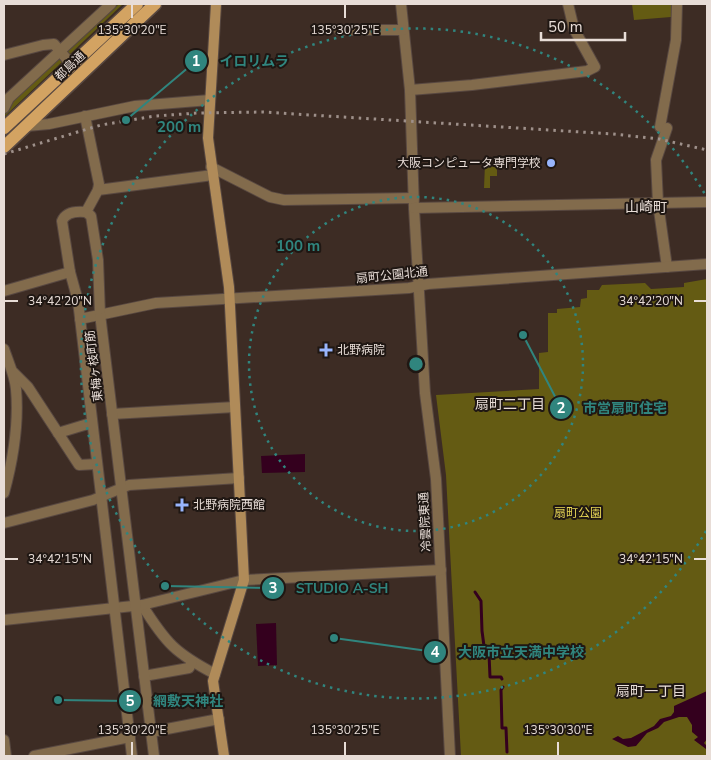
<svg xmlns="http://www.w3.org/2000/svg" width="711" height="760" font-family="'Nunito Sans','Noto Sans JP',sans-serif">
<rect width="100%" height="100%" fill="#3d2c24"/>
<!-- green -->
<g fill="#645b13">
<polygon points="119,4 123,4 69,55 66,52"/>
<polygon points="632,4 672,4 671,17 634,20"/>
<polygon points="59,57 63,61 4,117 11,102"/>
<polygon points="485,164 497,164 497,176 490,176 490,188 484,188"/>
<polygon points="707,279 707,756 461,756 446,475 436,395 539,389 539,353 548,352 548,313 557,313 557,309 580,307 581,299 587,298 587,290 599,290 602,285 645,283 651,289 684,287 684,283"/>
</g>
<!-- water -->
<g fill="#34001e">
<polygon points="305,454 305,472 262,473 261,456"/>
<polygon points="276,623 277,665 258,666 256,624"/>
<polygon points="707,691 707,739 704,743 707,746 706,749 694,740 698,737 692,732 692,725 687,717 679,717 664,722 658,728 647,733 636,746 628,747 612,739 618,736 623,739 631,738 654,726 660,719 671,716 674,712 674,706"/>
</g>
<g fill="none" stroke-linecap="round" stroke-linejoin="round">
<!-- stream -->
<g stroke="#34001e" stroke-width="3">
<polyline points="475,592 481,601 482,631 484,646 489,654 490,677 501,677 502,679"/>
<polyline points="503,687 501,690 502,728 506,728 507,752"/>
</g>
<!-- street casing -->
<g stroke="#584841" stroke-width="12">
<g id="street">
<polyline points="401,4 410,90 414,208 425,393 436,479 450,756"/>
<polyline points="339,30 403,30"/>
<polyline points="4,55 43,45 54,44 71,64"/>
<polyline points="410,90 472,85 587,71 595,67 574,29 568,4"/>
<polyline points="4,108 9,98 111,4"/>
<polyline points="85,116 99,184 98,190"/>
<polyline points="27,126 49,124 135,106 210,100"/>
<polyline points="660,127 676,40 677,4"/>
<polyline points="667,128 656,160 658,203 667,267"/>
<polyline points="211,167 270,197 284,200 414,198"/>
<polyline points="414,208 707,202"/>
<polyline points="86,212 98,190 213,175"/>
<polyline points="4,291 70,272"/>
<polyline points="80,319 156,303 409,288 428,284 707,264"/>
<path d="M4,349C8,361 15,376 16,389C19,423 13,460 4,493"/>
<polyline points="13,372 28,387 79,465 97,464"/>
<polyline points="112,414 235,407"/>
<polyline points="58,433 91,423"/>
<polyline points="4,523 93,500 129,485 239,478"/>
<path d="M142,605C166,643 175,653 215,674"/>
<polyline points="4,620 142,605 244,580 441,570"/>
<polyline points="144,676 189,668 192,662"/>
<polyline points="151,732 219,719"/>
<polyline points="4,740 6,756"/>
<polyline points="34,756 130,737"/>
<path d="M132,756L78,301L70,272L62,221C66,211 77,211 86,212L91,216L98,260L100,314L154,756"/>
</g>
</g>
<!-- secondary casing -->
<g stroke="#584841" stroke-width="12">
<polyline id="secondary" points="216,4 208,138 229,287 244,580 213,681 224,756"/>
</g>
<!-- primary casing -->
<g stroke="#584841" stroke-width="15">
<g id="primary">
<polyline points="4,128 137,4"/>
<polyline points="4,147 155,4"/>
</g>
</g>
<!-- street -->
<use href="#street" stroke="#826b4c" stroke-width="10"/>
<!-- secondary -->
<use href="#secondary" stroke="#b08b59" stroke-width="10"/>
<!-- primary -->
<use href="#primary" stroke="#d3a362" stroke-width="12"/>
<!-- rail -->
<polyline stroke="#9e908a" stroke-width="3" stroke-dasharray="2.5 5" stroke-linecap="butt" points="4,154 101,125 155,116 198,113 263,112 613,134 659,139 707,150"/>
</g>
<!-- ticks -->
<path fill="none" stroke="#e8ddd7" stroke-width="2" d="M132,5V18M345,5V18M5,301H18M694,301H706M5,559H18M694,559H706M132,742V755M345,742V755M558,742V755"/>
<!-- distance rings -->
<g fill="none" stroke="#30857e" stroke-width="2.5" stroke-dasharray="2.5 5">
<circle cx="416" cy="364" r="167"/>
<path d="M706 531A335 335 0 1 1 706 196"/>
</g>
<!-- markers -->
<g fill="#98b5fd" stroke="#1f1713" stroke-width="2">
<circle cx="551" cy="163" r="5"/>
<path d="M323.5 342.5h5v5h5v5h-5v5h-5v-5h-5v-5h5z"/>
<path d="M179.5 497.5h5v5h5v5h-5v5h-5v-5h-5v-5h5z"/>
</g>
<g text-anchor="middle" stroke-width="4" stroke-linejoin="round" paint-order="stroke">
<!-- street labels -->
<g font-size="12" fill="#e8ddd7" stroke="#1f1713">
<text transform="translate(70 66) rotate(-43)" y="4">都島通</text>
<text transform="translate(392 275) rotate(-6)" y="4">扇町公園北通</text>
<text transform="translate(94 366) rotate(-97)" y="4">東梅ヶ枝町筋</text>
<text transform="translate(425 522) rotate(-93)" y="4">冷雲院東通</text>
</g>
<!-- poi labels -->
<g font-size="12" fill="#e8ddd7" stroke="#1f1713" text-anchor="start">
<text x="541" y="167" text-anchor="end">大阪コンピュータ専門学校</text>
<text x="337" y="354">北野病院</text>
<text x="193" y="509">北野病院西館</text>
</g>
<!-- park labels -->
<g font-size="12" fill="#e7d655" stroke="#1f1713">
<text x="578" y="517">扇町公園</text>
</g>
<!-- neighbourhood labels -->
<g font-size="14" fill="#e8ddd7" stroke="#1f1713">
<text x="646" y="212">山崎町</text>
<text x="510" y="409">扇町二丁目</text>
<text x="651" y="696">扇町一丁目</text>
</g>
</g>
<g font-size="12" text-anchor="middle" fill="#e8ddd7" stroke="#1f1713" stroke-width="4" stroke-linejoin="round" paint-order="stroke">
<text x="132" y="34">135°30'20"E</text>
<text x="345" y="34">135°30'25"E</text>
<text x="60" y="305">34°42'20"N</text>
<text x="651" y="305">34°42'20"N</text>
<text x="60" y="563">34°42'15"N</text>
<text x="651" y="563">34°42'15"N</text>
<text x="132" y="734">135°30'20"E</text>
<text x="345" y="734">135°30'25"E</text>
<text x="558" y="734">135°30'30"E</text>
</g>
<circle cx="416" cy="364" r="8" fill="#30857e" stroke="#1f1713" stroke-width="2.5"/>
<g font-size="15" text-anchor="middle" font-weight="bold" fill="#30857e" stroke="#1f1713" stroke-width="4" stroke-linejoin="round" paint-order="stroke">
<text x="179" y="132">200 m</text>
<text x="298" y="251">100 m</text>
</g>
<!-- callouts -->
<path fill="none" stroke="#30857e" stroke-width="2" d="M126 120L196 61M523 335L561 408M165 586L273 588M334 638L435 652M58 700L130 701"/>
<g fill="#30857e" stroke="#1f1713" stroke-width="2">
<circle cx="126" cy="120" r="5"/>
<circle cx="523" cy="335" r="5"/>
<circle cx="165" cy="586" r="5"/>
<circle cx="334" cy="638" r="5"/>
<circle cx="58" cy="700" r="5"/>
<circle cx="196" cy="61" r="12"/>
<circle cx="561" cy="408" r="12"/>
<circle cx="273" cy="588" r="12"/>
<circle cx="435" cy="652" r="12"/>
<circle cx="130" cy="701" r="12"/>
</g>
<g font-size="15" text-anchor="middle" font-weight="bold" fill="#fff">
<text x="196" y="66">1</text>
<text x="561" y="413">2</text>
<text x="273" y="593">3</text>
<text x="435" y="657">4</text>
<text x="130" y="706">5</text>
</g>
<g font-size="14" text-anchor="middle" font-weight="bold" fill="#30857e" stroke="#1f1713" stroke-width="4" stroke-linejoin="round" paint-order="stroke">
<text x="254" y="66">イロリムラ</text>
<text x="625" y="413">市営扇町住宅</text>
<text x="342" y="593">STUDIO A-SH</text>
<text x="521" y="657">大阪市立天満中学校</text>
<text x="188" y="706">網敷天神社</text>
</g>
<!-- border -->
<rect width="711" height="760" fill="none" stroke="#e8ddd7" stroke-width="10"/>
<!-- scale -->
<path d="M541 32v8h84v-8" fill="none" stroke="#e8ddd7" stroke-width="2.5"/>
<text x="548" y="32" font-size="15" fill="#e8ddd7" stroke="#1f1713" stroke-width="4" paint-order="stroke">50 m</text>
</svg>
